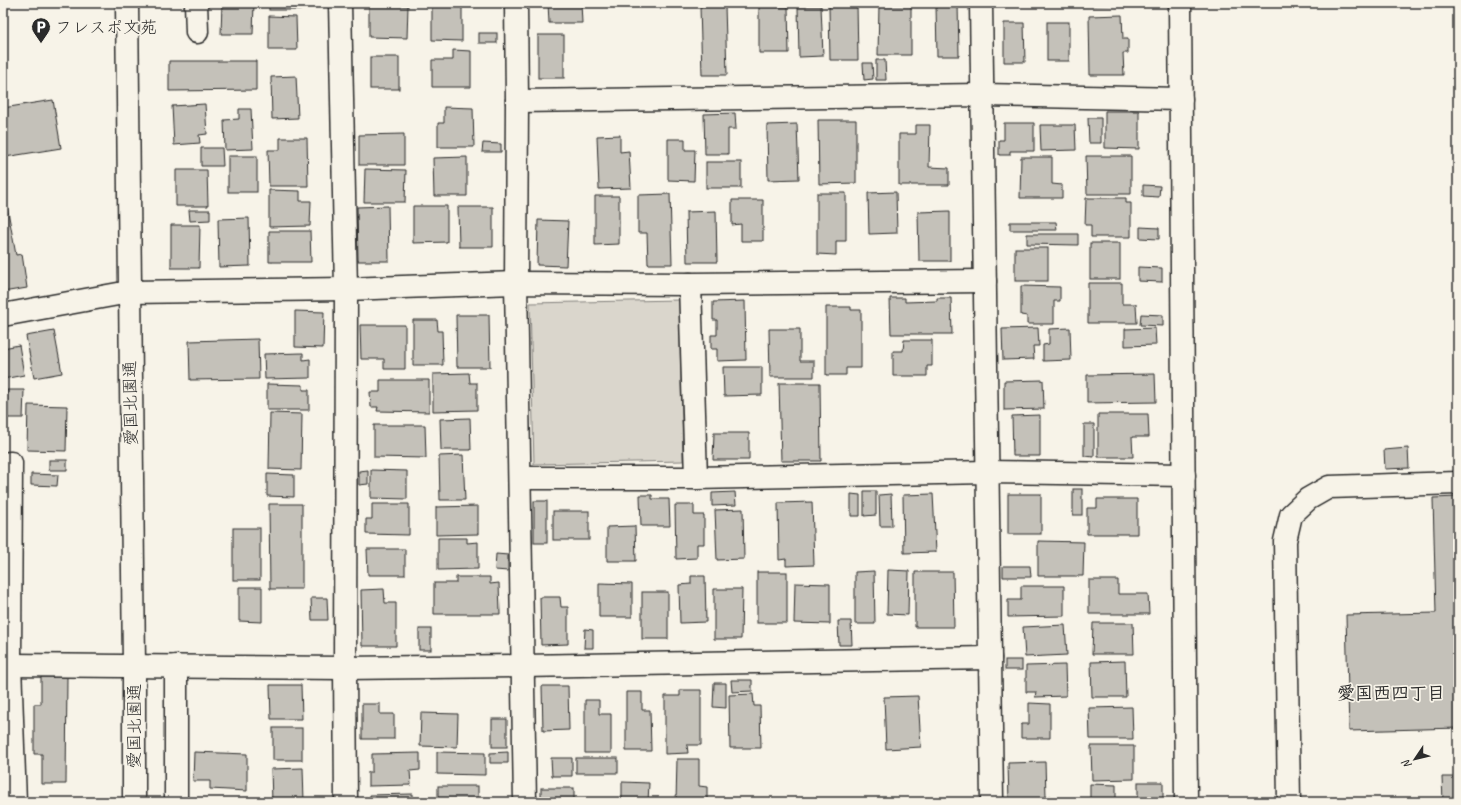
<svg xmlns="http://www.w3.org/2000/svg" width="1461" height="805" font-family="Caveat,'Klee One',sans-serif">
<rect width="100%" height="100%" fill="#f7f3e8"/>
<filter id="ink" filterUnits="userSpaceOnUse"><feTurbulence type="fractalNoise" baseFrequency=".025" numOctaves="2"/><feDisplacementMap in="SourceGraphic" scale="8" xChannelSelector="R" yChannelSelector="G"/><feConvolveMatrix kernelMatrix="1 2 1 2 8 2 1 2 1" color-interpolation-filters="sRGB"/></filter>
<g filter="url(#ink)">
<!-- green -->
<polygon fill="#dad6cc" stroke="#82807c" points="679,300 683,461 534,464 530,303"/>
<!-- building -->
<g fill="#c4c1b9" stroke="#2b2b2b">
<polygon points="222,3 254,3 253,34 221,34"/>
<rect x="269" y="3" width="31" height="7"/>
<polygon points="432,3 462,3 462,41 432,40"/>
<polygon points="548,3 581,3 582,23 549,23"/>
<polygon points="1082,3 1113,3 1113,5 1082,6"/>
<polygon points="958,4 959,56 937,56 936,5"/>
<polygon points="369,5 408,6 407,38 369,37"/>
<polygon points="857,5 858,60 830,60 829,6"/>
<polygon points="879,5 911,5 911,55 878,55"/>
<polygon points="725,6 727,75 702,75 700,7"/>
<polygon points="798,6 821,6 823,56 799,57"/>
<polygon points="759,7 788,7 789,53 759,53"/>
<polygon points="1122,15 1123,39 1128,39 1128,53 1123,53 1124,75 1090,75 1089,16"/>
<polygon points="269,16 296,17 297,50 269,50"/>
<rect x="1047" y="22" width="22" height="39"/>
<polygon points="1004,23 1024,23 1025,62 1004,62"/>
<rect x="479" y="33" width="18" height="10"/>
<rect x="538" y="35" width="26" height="43"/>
<polygon points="453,50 471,51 471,87 432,87 432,60 453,60"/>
<rect x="370" y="57" width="29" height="32"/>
<polygon points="876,60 885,60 886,80 876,80"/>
<polygon points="169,61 256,61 256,90 169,91"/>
<polygon points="863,63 872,63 873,79 864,80"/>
<polygon points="296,76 298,118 272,119 271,77"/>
<polygon points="53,100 61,148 5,157 3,146 3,108"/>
<polygon points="205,104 207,134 199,135 200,143 174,145 172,106"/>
<polygon points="444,107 473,108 474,147 438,147 438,123 444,123"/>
<polygon points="239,109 251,109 253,149 225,150 224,120 239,119"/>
<polygon points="1105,111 1139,111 1139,149 1105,148"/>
<polygon points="735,113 736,129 728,129 728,154 705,154 704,114"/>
<polygon points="1088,118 1101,118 1101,143 1089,143"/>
<polygon points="818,120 856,120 856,183 819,184"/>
<polygon points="1004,123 1034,123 1034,151 1010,151 1010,155 999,155 999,140 1004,140"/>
<polygon points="797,124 799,179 768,180 767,125"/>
<polygon points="916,125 930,125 929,167 949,168 949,185 899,185 899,134 916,134"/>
<polygon points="1040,125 1075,125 1076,150 1041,151"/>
<polygon points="404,134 404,165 359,165 359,135"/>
<polygon points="620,135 620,152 629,151 631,188 599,189 597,136"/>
<polygon points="280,138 307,138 308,186 269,186 268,150 280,150"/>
<polygon points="668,139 685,139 685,150 695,150 694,181 668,180"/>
<polygon points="483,143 501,144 501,152 482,152"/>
<polygon points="201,148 222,148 223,166 201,166"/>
<rect x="228" y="156" width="29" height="36"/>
<polygon points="1086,156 1131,156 1131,194 1087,194"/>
<polygon points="467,157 467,196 434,196 433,158"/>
<polygon points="1021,157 1052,157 1052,184 1062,185 1062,198 1020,198"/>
<rect x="706" y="162" width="35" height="26"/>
<polygon points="365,169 406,170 405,202 364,202"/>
<polygon points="176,170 207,170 208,206 176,206"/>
<polygon points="3,184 16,255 22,254 27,288 3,292"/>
<polygon points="1143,185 1160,186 1159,197 1143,196"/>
<polygon points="269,190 300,191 300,201 311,201 310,226 269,227"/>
<polygon points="896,192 897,233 869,234 868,193"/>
<polygon points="817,193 846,193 846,241 836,241 836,255 817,254"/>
<polygon points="670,194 672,264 648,264 647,233 638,233 638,195"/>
<polygon points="595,196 619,196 619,244 595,245"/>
<polygon points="1086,198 1126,198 1126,203 1131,203 1131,237 1091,237 1091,225 1085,225"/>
<polygon points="732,200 763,200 763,241 741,241 741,224 732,225"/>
<polygon points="388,206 389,261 358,261 357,207"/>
<polygon points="413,206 447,206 447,242 413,243"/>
<polygon points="458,207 493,207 493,247 459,247"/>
<polygon points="189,210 210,210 210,220 190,221"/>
<polygon points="716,211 717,262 687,262 686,212"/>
<polygon points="950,211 950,261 919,261 918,212"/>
<polygon points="249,218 250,266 219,267 218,219"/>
<polygon points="538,220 568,221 566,266 537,265"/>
<polygon points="1010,222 1056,222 1057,230 1010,230"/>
<polygon points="171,225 200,225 199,268 171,268"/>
<polygon points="1140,227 1159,228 1159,239 1140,238"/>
<polygon points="269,231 310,231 311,262 269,262"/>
<polygon points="1027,234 1078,234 1078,245 1027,244"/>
<rect x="1090" y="243" width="30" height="36"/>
<rect x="1015" y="248" width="33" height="33"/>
<polygon points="1138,267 1162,268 1162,282 1138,281"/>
<polygon points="1088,283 1122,283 1122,304 1136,304 1137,323 1088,323"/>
<polygon points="1021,286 1060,287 1060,301 1054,301 1054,324 1027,324 1027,316 1021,315"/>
<polygon points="890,298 905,298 905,302 937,301 937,298 951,298 952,334 891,334"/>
<polygon points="745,301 746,360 717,361 717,349 711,349 711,335 717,335 717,320 713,320 713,302"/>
<polygon points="826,307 851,307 851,310 861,310 861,368 846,368 846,375 826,375"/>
<polygon points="295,311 324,312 323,348 295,347"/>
<polygon points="1141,314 1163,315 1163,326 1140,325"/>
<polygon points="456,315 489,315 490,367 457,367"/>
<polygon points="413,320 437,320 438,331 442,331 443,365 413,365"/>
<polygon points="360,325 405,325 405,369 384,369 384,359 361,359"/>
<polygon points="1038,328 1039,346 1033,346 1034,359 1003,360 1002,329"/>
<polygon points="1070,328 1071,360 1043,361 1043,345 1049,344 1049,329"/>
<polygon points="1155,328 1156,345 1125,346 1125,329"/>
<polygon points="769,329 800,329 800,361 814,361 814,377 770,377"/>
<polygon points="54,331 62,373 34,378 26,336"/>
<polygon points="258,339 259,379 190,380 189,341"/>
<polygon points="904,340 932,340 932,366 927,366 927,376 893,376 893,351 903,351"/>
<polygon points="19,345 24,375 3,379 3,348"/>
<polygon points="303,353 303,360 310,359 310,378 265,379 264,354"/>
<polygon points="723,367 762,367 762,395 724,396"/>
<polygon points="469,373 470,383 477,383 477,410 433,411 433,374"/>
<polygon points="1155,374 1156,402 1087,403 1087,375"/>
<polygon points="380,380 429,380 429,412 377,411 378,407 371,407 370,392 380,392"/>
<polygon points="1043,380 1044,409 1004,410 1004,381"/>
<polygon points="779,383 820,383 821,461 781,461"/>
<polygon points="267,384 303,385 303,390 309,390 309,410 267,410"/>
<polygon points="7,390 24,390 23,418 7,418"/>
<polygon points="28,405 67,406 66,451 27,450"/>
<polygon points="270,413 302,414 301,470 269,469"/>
<polygon points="1098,414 1148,414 1149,437 1132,437 1133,457 1098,457"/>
<polygon points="1040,415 1040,456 1013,456 1012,416"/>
<polygon points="470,418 471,450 441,450 440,419"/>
<polygon points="1084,424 1094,424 1094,457 1084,456"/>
<polygon points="374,425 425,425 426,458 374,457"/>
<polygon points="714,433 749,433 749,460 713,460"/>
<polygon points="1408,448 1409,468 1385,469 1384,450"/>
<polygon points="463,455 465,500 440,500 439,456"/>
<rect x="49" y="460" width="18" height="10"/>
<polygon points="368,470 368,484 359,485 359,471"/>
<polygon points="371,470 407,471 407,499 371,498"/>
<polygon points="31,474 58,475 57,486 31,485"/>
<polygon points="267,474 294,475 294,497 267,496"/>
<rect x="1073" y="489" width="9" height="26"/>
<polygon points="864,491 876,491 876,515 864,516"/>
<polygon points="735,492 736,505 712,506 712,493"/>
<polygon points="851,494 860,495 860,516 851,516"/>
<polygon points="891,494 892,526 880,526 879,495"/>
<polygon points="933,494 936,552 904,553 903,495"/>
<rect x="1008" y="494" width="33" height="40"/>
<polygon points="640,495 652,495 652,499 669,499 670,526 641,526"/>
<polygon points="1458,497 1458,728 1349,731 1346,615 1436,613 1433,498"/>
<polygon points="1097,499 1137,499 1137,534 1087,534 1087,508 1097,508"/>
<rect x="534" y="501" width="13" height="42"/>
<polygon points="812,502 814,565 786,566 786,559 779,560 778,503"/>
<polygon points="269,504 302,504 302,589 270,589"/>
<polygon points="372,504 409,504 409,535 366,534 366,519 372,519"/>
<polygon points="675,505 694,505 694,515 704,515 704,544 697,544 697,558 676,559"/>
<polygon points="478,506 478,534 436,535 436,507"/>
<polygon points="743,509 744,559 717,560 715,510"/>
<rect x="553" y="511" width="36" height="29"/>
<polygon points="635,526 636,561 607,561 607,527"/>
<rect x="233" y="528" width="27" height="52"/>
<polygon points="438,538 467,538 467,543 478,542 478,569 438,570"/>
<polygon points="1038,541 1084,542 1083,576 1038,576"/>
<polygon points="367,549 405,549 405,575 368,575"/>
<polygon points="496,554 508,555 508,571 495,570"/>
<polygon points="1003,566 1030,566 1031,577 1003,577"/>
<polygon points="888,570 909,571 908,615 887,614"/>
<polygon points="874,571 875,624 855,624 855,572"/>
<rect x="757" y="572" width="30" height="51"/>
<polygon points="915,572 953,572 954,627 915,627"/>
<polygon points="691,576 705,576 706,622 680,623 679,585 691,584"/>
<polygon points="456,577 490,577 490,584 499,583 500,614 434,614 434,583 456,583"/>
<polygon points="1089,580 1118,580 1118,594 1148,594 1149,614 1089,614"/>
<polygon points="599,583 632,584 632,617 599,617"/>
<polygon points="795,583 830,584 830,624 794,623"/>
<polygon points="1021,586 1064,586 1064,616 1008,617 1008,600 1021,600"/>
<polygon points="239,587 262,587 262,622 239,621"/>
<polygon points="384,589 385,603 396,603 396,646 362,646 361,590"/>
<polygon points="714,589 742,589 741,639 714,639"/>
<rect x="642" y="592" width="26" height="47"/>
<polygon points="540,597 560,597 561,607 568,607 568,644 541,645"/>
<polygon points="311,598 327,598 328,620 312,620"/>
<polygon points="838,621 851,621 852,645 839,645"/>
<polygon points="1093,623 1133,623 1134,654 1092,654"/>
<polygon points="1065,625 1067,655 1025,657 1023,627"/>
<rect x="419" y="629" width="12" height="21"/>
<polygon points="585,629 593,630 593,648 584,648"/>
<rect x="1005" y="660" width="17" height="10"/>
<polygon points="1125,661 1126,697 1092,697 1091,662"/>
<polygon points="1065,665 1066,696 1035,697 1036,692 1026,692 1026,666"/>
<polygon points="41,677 67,677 66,784 42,784 42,754 34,754 34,704 41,704"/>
<polygon points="731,680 752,680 752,691 732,692"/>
<polygon points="714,683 726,683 726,708 713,707"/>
<polygon points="270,685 301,685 302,719 271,719"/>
<polygon points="542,686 568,686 569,730 543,731"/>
<polygon points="680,690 701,690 701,745 687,745 688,753 665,754 665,696 680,696"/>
<polygon points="626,692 642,692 642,710 650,710 651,751 626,751"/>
<polygon points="753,694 754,706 760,706 761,748 730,748 729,695"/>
<polygon points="918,696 921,747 886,749 884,697"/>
<polygon points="585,700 599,700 599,714 611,714 611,753 585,753"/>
<polygon points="1029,703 1050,704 1050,738 1021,738 1021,724 1029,724"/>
<polygon points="362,704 380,704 380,714 394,714 394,739 362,739"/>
<polygon points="1132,707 1133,739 1090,739 1089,708"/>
<polygon points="421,713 458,714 457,747 420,746"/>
<rect x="492" y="719" width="15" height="28"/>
<rect x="273" y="728" width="29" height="32"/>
<polygon points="1091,746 1134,746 1134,779 1092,780"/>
<polygon points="194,752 247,754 247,791 210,789 210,781 193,781"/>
<polygon points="437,752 485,753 485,775 437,774"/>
<polygon points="508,752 508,763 490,763 490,753"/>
<polygon points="420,753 420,770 410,771 411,785 368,786 368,772 372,772 372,754"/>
<polygon points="551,758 572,758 572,776 552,776"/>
<rect x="576" y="758" width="42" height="15"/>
<polygon points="677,759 699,759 699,786 707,787 707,802 676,802"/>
<polygon points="1045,762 1046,797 1051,796 1051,802 1009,802 1008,763"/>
<polygon points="303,768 304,802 272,802 271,769"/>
<polygon points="1442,777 1458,777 1458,802 1443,802"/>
<polygon points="622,782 649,783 648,802 622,802"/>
<rect x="1138" y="782" width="25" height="20"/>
<polygon points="1090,784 1116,785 1116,802 1090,802"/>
<rect x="438" y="786" width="40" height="16"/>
<rect x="541" y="788" width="33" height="14"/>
<polygon points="413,794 413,802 370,802 370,795"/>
<polygon points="78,800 78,802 50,802 50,801"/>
</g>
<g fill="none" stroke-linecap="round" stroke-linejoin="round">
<!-- minor casing -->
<g stroke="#2b2b2b" stroke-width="25">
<g id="minor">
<polyline points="127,3 134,666 134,802"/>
<polyline points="196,3 197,32"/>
<polyline points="340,3 346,289 345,668 346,802"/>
<polyline points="516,3 517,101 516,283 525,802"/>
<polyline points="981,3 992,802"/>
<polyline points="1180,3 1186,802"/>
<polyline points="517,101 982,95 1181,99"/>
<polyline points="690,284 696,478"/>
<polyline points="3,315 129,292 346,289 516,283 690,284 985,281"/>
<polyline points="3,464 11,463 10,665 15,802"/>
<polyline points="520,478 696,478 987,472 1184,475"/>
<polyline points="10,665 345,668 523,666 990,658"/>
<polyline points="176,802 176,666"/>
<polyline points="1289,802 1285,541 1291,515 1308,499 1329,487 1458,483"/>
</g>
</g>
<!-- minor -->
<use href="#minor" stroke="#f7f3e8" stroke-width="22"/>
</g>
</g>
<!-- icons -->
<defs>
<g id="parking-pin" transform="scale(1)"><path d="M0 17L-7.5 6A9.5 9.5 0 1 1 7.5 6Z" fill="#2b2b2b" stroke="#f7f3e8"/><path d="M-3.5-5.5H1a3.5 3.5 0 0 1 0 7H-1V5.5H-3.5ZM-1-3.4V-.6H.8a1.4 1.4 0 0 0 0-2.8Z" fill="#fff"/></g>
</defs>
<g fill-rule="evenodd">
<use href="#parking-pin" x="41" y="27"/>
</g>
<g text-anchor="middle" stroke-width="3.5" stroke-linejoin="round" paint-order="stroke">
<!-- poi labels -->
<g font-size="17" fill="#2b2b2b" stroke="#f7f3e8" text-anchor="start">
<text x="55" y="33">フレスポ文苑</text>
</g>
<!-- street labels -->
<g font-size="17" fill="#2b2b2b" stroke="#f7f3e8">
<text transform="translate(130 403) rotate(-91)" y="6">愛国北園通</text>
<text transform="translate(134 726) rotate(-90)" y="6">愛国北園通</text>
</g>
<!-- neighbourhood labels -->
<g font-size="18" font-weight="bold" fill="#2b2b2b" stroke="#f7f3e8">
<text x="1391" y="699">愛国西四丁目</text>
</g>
</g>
<!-- margin -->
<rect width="1461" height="805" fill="none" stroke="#f7f3e8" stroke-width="16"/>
<rect x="8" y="8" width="1445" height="789" fill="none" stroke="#2b2b2b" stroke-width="1.5" filter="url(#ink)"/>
<!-- north arrow -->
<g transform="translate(1415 759) rotate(235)" stroke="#f7f3e8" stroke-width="3" paint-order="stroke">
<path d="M0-3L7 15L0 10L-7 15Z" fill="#2b2b2b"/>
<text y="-6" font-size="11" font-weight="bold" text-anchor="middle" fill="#2b2b2b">N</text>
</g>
</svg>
